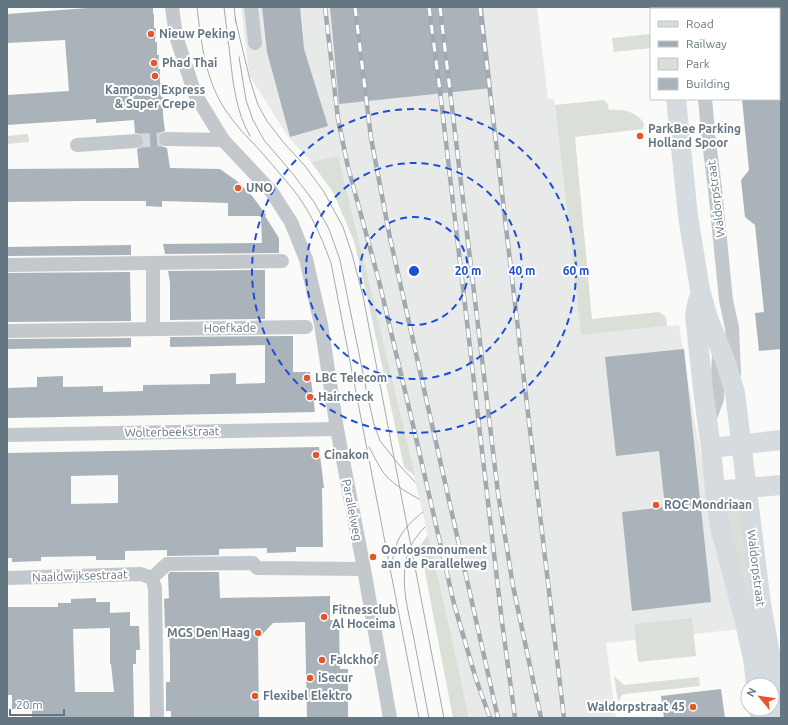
<svg xmlns="http://www.w3.org/2000/svg" width="788" height="725" font-family="Ubuntu,sans-serif">
<rect width="100%" height="100%" fill="#fafaf8"/>
<!-- built -->
<polygon fill="#e8e9e9" points="241,7 537,7 548,99 554,99 555,105 581,335 679,325 695,423 706,481 742,629 606,643 616,718 469,718 452,639 364,261 338,156 311,162 289,138 249,75"/>
<!-- green -->
<g fill="#dadfd7">
<polygon points="651,34 651,48 614,52 612,38"/>
<path d="M604,100L607,103L609,110C623,109 635,111 644,123L643,129L575,137L592,319L659,312L666,317L667,326L581,335L555,105Z"/>
<polygon points="28,134 29,142 7,144 7,136"/>
<polygon points="338,156 364,261 415,476 404,467 367,296 354,241 333,192 311,162"/>
<polygon points="741,507 762,643 732,548 726,509"/>
<polygon points="428,535 452,639 469,718 453,718 420,546"/>
<polygon points="692,618 696,656 638,662 634,624"/>
<polygon points="614,676 624,685 699,677 700,686 625,694 622,695 618,702"/>
</g>
<!-- building -->
<g fill="#aab3b9" fill-rule="evenodd">
<polygon points="88,7 153,7 153,14 154,14 154,28 156,28 155,42 157,42 157,55 159,55 158,69 160,69 160,83 162,83 161,97 163,97 163,115 165,131 162,132 159,134 158,139 158,143 161,146 167,148 170,168 220,169 237,181 253,197 266,215 265,216 279,238 279,253 165,254 163,244 262,243 261,216 228,216 228,203 162,201 162,207 146,206 146,201 81,201 7,202 7,169 139,168 137,149 140,148 143,145 144,140 143,137 140,134 135,133 134,120 96,123 96,119 7,125 7,95 69,91 65,40 7,43 7,14 88,8"/>
<polygon points="262,7 300,7 304,49 328,126 290,137 267,52"/>
<polygon points="330,7 483,7 492,88 339,104"/>
<polygon points="742,99 781,99 781,349 759,351 755,313 764,312 755,225 745,217 741,180 749,170"/>
<polygon points="131,245 131,255 7,256 7,247"/>
<polygon points="265,270 265,319 170,320 170,282 168,271"/>
<polygon points="130,272 131,321 7,322 7,273"/>
<polygon points="293,336 293,372 310,372 315,412 7,418 7,388 37,387 37,377 63,376 63,387 103,386 103,392 143,391 143,385 210,384 210,374 236,373 236,384 265,383 265,345 170,347 170,337"/>
<polygon points="131,338 131,347 7,349 7,339"/>
<polygon points="684,349 711,602 632,611 622,512 665,507 659,451 616,456 605,357"/>
<path d="M319,447L324,488H322L323,547H296V552L267,553V548L219,549V555L167,556V550L125,551V560H96V556L41,557V561L12,562V558H7V453ZM118,475V503L71,504V476Z"/>
<polygon points="170,572 219,572 220,598 330,596 330,620 334,620 334,624 339,625 340,669 348,669 348,718 307,718 305,622 273,623 258,639 259,718 171,718 171,711 166,711 166,682 170,682 170,655 169,628 165,628 164,599 169,598 168,575"/>
<path d="M96,598V602H110V613L130,612V626H139L140,650H136V664H133L134,717L121,718H32V709H12V695H7V607H58V603H71V599ZM110,628V664H111L114,692H75L73,629Z"/>
<polygon points="721,689 725,718 664,718 661,696"/>
</g>
<g fill="none" stroke-linecap="round" stroke-linejoin="round">
<!-- street-tunnel -->
<polyline stroke="#d5d9db" stroke-width="14" stroke-dasharray="14 7" stroke-linecap="butt" points="136,141 166,139"/>
<!-- street -->
<g stroke="#c3c8cc" stroke-width="14">
<polyline points="172,7 176,36 195,94 223,140 271,191 291,222 306,259 321,324 337,429 364,569 390,718"/>
<polyline points="251,7 255,43"/>
<polyline points="696,7 697,9"/>
<polyline points="705,99 709,142 715,189 726,300 732,328 734,373"/>
<polyline points="166,139 223,140"/>
<polyline points="77,145 136,141"/>
<polyline points="153,263 153,329"/>
<polyline points="7,265 282,261"/>
<polyline points="7,331 306,327"/>
<polyline points="708,423 717,399 719,354"/>
<polyline points="7,435 337,429"/>
<polyline points="7,578 141,574 152,578 155,588 157,718"/>
<polyline points="152,578 167,564 253,563 257,568 364,569"/>
</g>
<!-- secondary -->
<g stroke="#d6dbdf" stroke-width="20">
<polyline points="666,7 666,9"/>
<polyline points="676,99 688,216 700,290 708,318 726,363 735,393 761,604 775,681 779,718"/>
<polyline points="698,300 695,315 704,398 711,448 715,491 721,531 741,606 753,658 756,685"/>
<polyline points="711,448 781,440"/>
<polyline points="715,491 781,485"/>
<polyline points="759,709 760,718"/>
</g>
<!-- tram -->
<g stroke="#a2aab0" stroke-width="1">
<path d="M197,7C201,40 204,71 220,101C229,117 241,131 254,144C267,158 279,173 292,188C310,210 321,236 331,263L419,718"/>
<path d="M224,7C226,23 228,40 230,56C233,83 236,112 250,136"/>
<polyline points="234,7 236,23"/>
<polyline points="235,18 250,80 258,105 267,121 284,143 305,166 324,192 343,227 352,254 363,296 444,718"/>
<polyline points="239,57 246,100 253,120 264,140 293,174 314,202 329,229 340,260 368,398 374,424 380,441 400,466 415,482"/>
<path d="M369,447C374,456 380,469 387,477C396,486 408,493 419,499"/>
<path d="M425,527C415,537 408,548 406,561C401,585 408,611 413,634C418,662 424,690 429,718"/>
<path d="M392,565C395,539 403,528 423,512"/>
</g>
<!-- rail casing -->
<g stroke="#a2aab0" stroke-width="4.5">
<g id="rail">
<polyline points="325,7 338,119 348,167 379,281 417,442 454,604 476,679 490,718"/>
<polyline points="355,7 371,138 390,238 498,718"/>
<polyline points="429,7 440,91 502,622 515,718"/>
<polyline points="440,7 498,493 513,586 541,718"/>
<polyline points="480,7 564,718"/>
</g>
</g>
<!-- rail -->
<use href="#rail" stroke="#fff" stroke-width="3" stroke-dasharray="9" stroke-linecap="butt"/>
</g>
<!-- distance rings -->
<g fill="none" stroke="#1d4ed8" stroke-width="2" stroke-dasharray="7 5">
<circle cx="414" cy="271" r="54"/>
<circle cx="414" cy="271" r="108"/>
<circle cx="414" cy="271" r="162"/>
</g>
<!-- markers -->
<g fill="#e4572e" stroke="#fff" stroke-width="1.5">
<circle cx="151" cy="34" r="4"/>
<circle cx="154" cy="63" r="4"/>
<circle cx="155" cy="76" r="4"/>
<circle cx="640" cy="136" r="4"/>
<circle cx="238" cy="188" r="4"/>
<circle cx="307" cy="378" r="4"/>
<circle cx="310" cy="397" r="4"/>
<circle cx="316" cy="455" r="4"/>
<circle cx="656" cy="505" r="4"/>
<circle cx="373" cy="557" r="4"/>
<circle cx="324" cy="617" r="4"/>
<circle cx="258" cy="633" r="4"/>
<circle cx="322" cy="660" r="4"/>
<circle cx="310" cy="678" r="4"/>
<circle cx="255" cy="696" r="4"/>
<circle cx="693" cy="707" r="4"/>
</g>
<g text-anchor="middle" stroke-width="4" stroke-linejoin="round" paint-order="stroke">
<!-- poi labels -->
<g font-size="12" font-weight="bold" fill="#657683" stroke="#fff" text-anchor="start">
<text x="159" y="38">Nieuw Peking</text>
<text x="162" y="67">Phad Thai</text>
<text x="155" y="94" text-anchor="middle">Kampong Express<tspan x="155" dy="14">&amp; Super Crepe</tspan></text>
<text x="648" y="133">ParkBee Parking<tspan x="648" dy="14">Holland Spoor</tspan></text>
<text x="246" y="192">UNO</text>
<text x="315" y="382">LBC Telecom</text>
<text x="318" y="401">Haircheck</text>
<text x="324" y="459">Cinakon</text>
<text x="664" y="509">ROC Mondriaan</text>
<text x="381" y="554">Oorlogsmonument<tspan x="381" dy="14">aan de Parallelweg</tspan></text>
<text x="332" y="614">Fitnessclub<tspan x="332" dy="14">Al Hoceima</tspan></text>
<text x="250" y="637" text-anchor="end">MGS Den Haag</text>
<text x="330" y="664">Falckhof</text>
<text x="318" y="682">iSecur</text>
<text x="263" y="700">Flexibel Elektro</text>
<text x="685" y="711" text-anchor="end">Waldorpstraat 45</text>
</g>
<!-- street labels -->
<g font-size="12" fill="#657683" stroke="#fff">
<text transform="translate(716 199) rotate(-97)" y="4">Waldorpstraat</text>
<text transform="translate(230 328) rotate(-1)" y="4">Hoefkade</text>
<text transform="translate(172 432) rotate(-1)" y="4">Wolterbeekstraat</text>
<text transform="translate(352 510) rotate(79)" y="4">Parallelweg</text>
<text transform="translate(756 568) rotate(83)" y="4">Waldorpstraat</text>
<text transform="translate(80 576) rotate(-2)" y="4">Naaldwijksestraat</text>
</g>
</g>
<circle cx="414" cy="271" r="6" fill="#1d4ed8" stroke="#fff" stroke-width="2"/>
<g font-size="12" text-anchor="middle" font-weight="bold" fill="#1d4ed8" stroke="#fff" stroke-width="4" stroke-linejoin="round" paint-order="stroke">
<text x="468" y="275">20 m</text>
<text x="522" y="275">40 m</text>
<text x="576" y="275">60 m</text>
</g>
<!-- border -->
<rect width="788" height="725" fill="none" stroke="#657683" stroke-width="16"/>
<!-- legend -->
<rect x="650" y="8" width="130" height="92" fill="#ffffff" stroke="#c1c8cd"/>
<rect x="658" y="21" width="20" height="6" fill="#d6dbdf" stroke="#c1c8cd"/>
<text x="686" y="28" font-size="12" fill="#657683">Road</text>
<rect x="658" y="41" width="20" height="6" fill="#a2aab0" stroke="#c1c8cd"/>
<text x="686" y="48" font-size="12" fill="#657683">Railway</text>
<rect x="658" y="58" width="20" height="12" fill="#dadfd7" stroke="#c1c8cd"/>
<text x="686" y="68" font-size="12" fill="#657683">Park</text>
<rect x="658" y="78" width="20" height="12" fill="#aab3b9" stroke="#c1c8cd"/>
<text x="686" y="88" font-size="12" fill="#657683">Building</text>
<!-- north arrow -->
<g transform="translate(760 697) rotate(299)"><circle r="19" fill="#ffffff" stroke="#c1c8cd"/>
<path d="M0-3L7 15L0 10L-7 15Z" fill="#e4572e"/>
<text y="-6" font-size="11" font-weight="bold" text-anchor="middle" fill="#657683">N</text>
</g>
<!-- scale -->
<path d="M10 709v6h54v-6" fill="none" stroke="#657683" stroke-width="2"/>
<text x="16" y="709" font-size="12" fill="#657683" stroke="#ffffff" stroke-width="3" paint-order="stroke">20 m</text>
</svg>
